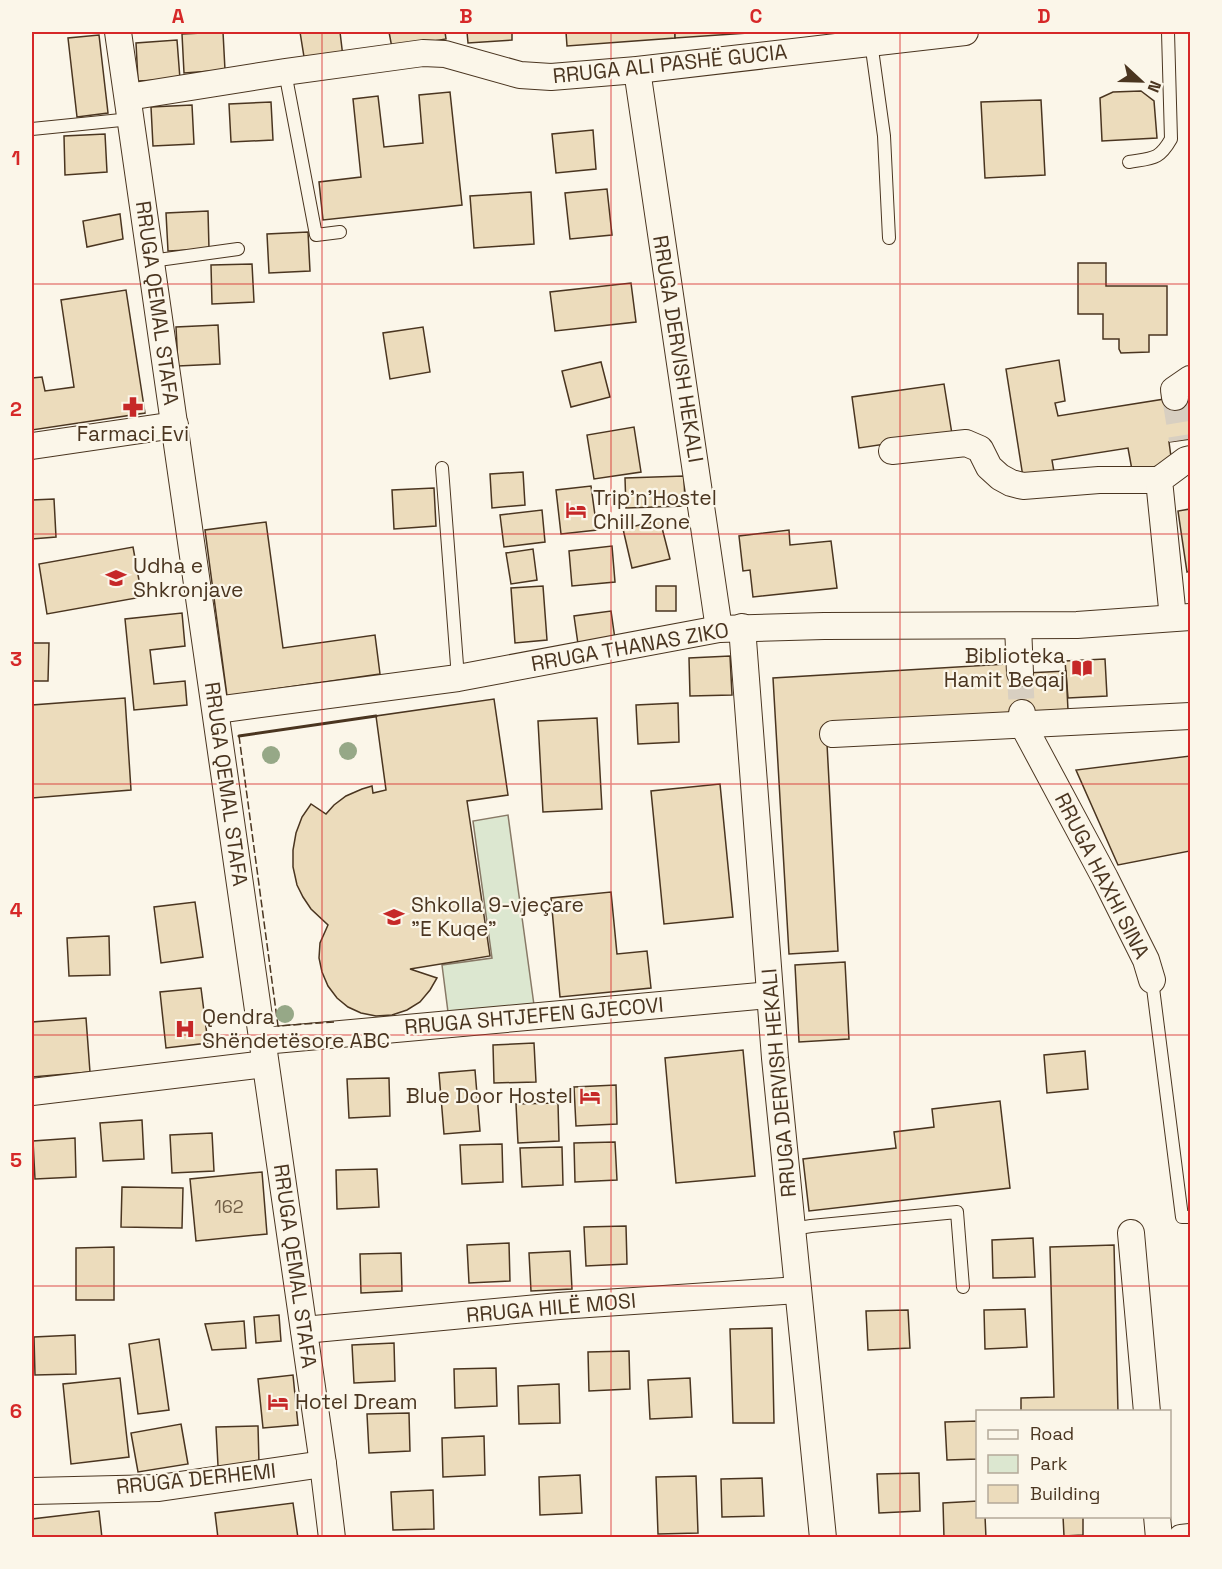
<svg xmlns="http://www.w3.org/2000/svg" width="1222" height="1569" font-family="'Space Grotesk',sans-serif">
<rect width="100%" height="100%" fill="#fbf6e9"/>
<!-- green -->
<polygon fill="#dce7d0" stroke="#887966" stroke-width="1.5" points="508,815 534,1005 448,1012 442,965 492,958 473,821"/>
<!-- building -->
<g fill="#ecdcbc" stroke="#4a3520" stroke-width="1.5">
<polygon points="223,32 225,70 184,73 182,34"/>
<polygon points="300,32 340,32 343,57 305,63"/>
<polygon points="389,32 445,32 446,39 392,48"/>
<polygon points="467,32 512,32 512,40 468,43"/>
<polygon points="566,32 675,32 675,38 567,46"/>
<polygon points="675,32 763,32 675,38"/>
<polygon points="99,35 108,113 77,117 68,38"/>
<polygon points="177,40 180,79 138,81 136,43"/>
<polygon points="1141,91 1154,101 1157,138 1102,141 1100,98 1113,92"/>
<polygon points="450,92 462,205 323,220 319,182 361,177 353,99 378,96 384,147 423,143 419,95"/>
<polygon points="1041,100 1045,175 985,178 981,102"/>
<polygon points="271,102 273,140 231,142 229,104"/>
<polygon points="192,105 194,144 153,146 151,107"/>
<polygon points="593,130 596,169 556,173 552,134"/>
<polygon points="105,134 107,172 65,175 64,136"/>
<polygon points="607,189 612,235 570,239 565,193"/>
<polygon points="531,192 534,244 474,248 470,196"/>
<polygon points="208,211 209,249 168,251 166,213"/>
<polygon points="120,214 123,239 87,247 83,221"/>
<polygon points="308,232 310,271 269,273 267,234"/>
<polygon points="1078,263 1106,263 1106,286 1167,286 1167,335 1149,335 1149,352 1121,353 1119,349 1119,339 1103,339 1103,314 1078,314"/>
<polygon points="252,264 254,302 212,304 211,265"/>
<polygon points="631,283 636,322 555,331 550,292"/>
<polygon points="126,290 145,413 32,430 32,378 42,377 45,391 74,387 61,300"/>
<polygon points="218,325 220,364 178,366 176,327"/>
<polygon points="423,327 430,372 390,379 383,333"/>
<polygon points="1059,360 1065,401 1055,403 1058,416 1190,395 1190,439 1169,442 1172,464 1132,470 1128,448 1052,460 1054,472 1023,477 1006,369"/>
<polygon points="601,362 610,397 571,407 562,371"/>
<polygon points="944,384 952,434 859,448 852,397"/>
<polygon points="634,427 641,472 594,479 587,435"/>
<polygon points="523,472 525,505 492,508 490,474"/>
<polygon points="684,476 685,506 626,508 625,478"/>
<polygon points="591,486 597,530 561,534 556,490"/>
<polygon points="434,488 436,526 394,529 392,490"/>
<polygon points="54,499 56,537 32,539 32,500"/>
<polygon points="1190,509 1190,571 1187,572 1178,511"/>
<polygon points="542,510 545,542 504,547 500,515"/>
<polygon points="660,520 670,559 632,568 623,529"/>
<polygon points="266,522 283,648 375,635 380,674 227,696 205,530"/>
<polygon points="789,530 790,545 831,541 837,588 753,597 750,570 743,571 739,536"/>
<polygon points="612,546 615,582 572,586 569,551"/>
<polygon points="133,547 142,597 47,614 39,564"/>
<polygon points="533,549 537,580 511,584 506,553"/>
<polygon points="543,586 547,640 515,643 511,588"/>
<rect x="656" y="586" width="20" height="25"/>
<polygon points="611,611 615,639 578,644 574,616"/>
<polygon points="182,613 185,646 150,650 154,684 185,681 187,705 134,710 125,619"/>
<polygon points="32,643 49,643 48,681 32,681"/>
<polygon points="730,656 732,695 690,696 689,658"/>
<polygon points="1105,659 1107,696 1068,698 1065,661"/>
<polygon points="1007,664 1008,674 1066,671 1068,710 826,725 838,951 789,954 773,678"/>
<polygon points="125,698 131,790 32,798 32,705"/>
<polygon points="494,699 508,795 467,801 490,956 410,969 437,978 430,990 420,1002 407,1010 392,1015 376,1016 361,1013 348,1007 337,998 328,986 322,972 319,958 320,943 328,925 311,909 303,897 297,885 293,867 293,850 296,833 302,817 311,804 326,814 334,805 346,796 362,789 372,786 373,793 386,790 376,716"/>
<polygon points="678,703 679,742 638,744 636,705"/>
<polygon points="597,718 602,809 543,812 538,721"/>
<polygon points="1190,756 1190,851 1118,865 1076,770"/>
<polygon points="720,784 733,917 664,924 651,791"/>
<polygon points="611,892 617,954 647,951 651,988 560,997 551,898"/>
<polygon points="195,902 203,957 161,963 154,907"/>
<polygon points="109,936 110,975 69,976 67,938"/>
<polygon points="845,962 849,1039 799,1042 795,965"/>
<polygon points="201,988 208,1043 166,1048 160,992"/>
<polygon points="86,1018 90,1072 32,1077 32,1022"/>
<polygon points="534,1043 536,1082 494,1083 493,1045"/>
<polygon points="743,1050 755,1176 676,1183 665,1058"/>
<polygon points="1085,1051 1088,1089 1047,1093 1044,1055"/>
<polygon points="475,1070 480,1131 444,1134 439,1073"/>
<polygon points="389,1078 390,1116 349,1118 347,1079"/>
<polygon points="616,1085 617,1124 576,1126 574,1087"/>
<polygon points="1000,1101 1010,1188 809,1211 803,1159 896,1148 894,1132 934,1127 932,1109"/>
<polygon points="558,1103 559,1141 518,1143 516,1104"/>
<polygon points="142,1120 144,1159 103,1161 100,1123"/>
<polygon points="212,1133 214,1171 172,1173 170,1135"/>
<polygon points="75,1138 76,1177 35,1179 33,1141"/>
<polygon points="615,1142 617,1180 575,1182 574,1143"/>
<polygon points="502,1144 503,1182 462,1184 460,1145"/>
<polygon points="562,1147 563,1185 522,1187 520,1148"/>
<polygon points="377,1169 379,1207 337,1209 336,1170"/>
<polygon points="262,1172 267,1234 196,1241 190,1179"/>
<polygon points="122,1187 183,1188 182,1228 121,1227"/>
<polygon points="626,1226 627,1264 586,1266 584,1227"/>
<polygon points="1033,1238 1035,1277 993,1278 992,1240"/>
<polygon points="509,1243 510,1281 469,1283 467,1245"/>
<polygon points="1114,1245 1118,1412 1021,1412 1021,1398 1054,1397 1050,1247"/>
<polygon points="114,1247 114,1300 76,1300 76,1248"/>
<polygon points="570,1251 572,1289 531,1291 529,1253"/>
<polygon points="401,1253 402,1291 361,1293 360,1254"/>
<polygon points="1025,1309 1027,1347 985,1349 984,1310"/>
<polygon points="908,1310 910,1348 868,1350 866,1311"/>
<polygon points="279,1315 281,1341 256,1343 254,1317"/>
<polygon points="244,1321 246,1348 212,1350 205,1324"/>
<polygon points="772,1328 774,1423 733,1423 730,1329"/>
<polygon points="75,1335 76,1374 35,1375 34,1337"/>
<polygon points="159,1339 169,1410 138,1414 129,1344"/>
<polygon points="394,1343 395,1381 354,1383 352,1345"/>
<polygon points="629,1351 630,1389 589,1391 588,1352"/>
<polygon points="496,1368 497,1406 455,1408 454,1369"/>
<polygon points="293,1375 298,1425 263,1428 258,1379"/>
<polygon points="120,1378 129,1457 71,1464 63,1384"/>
<polygon points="690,1378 692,1417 650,1419 648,1380"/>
<polygon points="559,1384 560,1423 519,1424 518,1386"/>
<polygon points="409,1413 410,1451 369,1453 367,1414"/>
<polygon points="978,1421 978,1459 947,1460 945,1422"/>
<polygon points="181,1424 188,1464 138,1472 131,1433"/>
<polygon points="258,1426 259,1464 218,1466 216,1427"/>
<polygon points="484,1436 485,1475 443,1477 442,1438"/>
<polygon points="919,1473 920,1511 879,1513 877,1474"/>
<polygon points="580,1475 582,1513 540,1515 539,1477"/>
<polygon points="696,1476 698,1533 658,1534 656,1477"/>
<polygon points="762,1478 764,1516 722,1517 721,1479"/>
<polygon points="433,1490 434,1529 393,1530 391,1492"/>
<polygon points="978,1501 978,1516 985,1516 986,1538 944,1538 943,1503"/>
<polygon points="293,1503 298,1538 218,1538 215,1513"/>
<polygon points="99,1511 102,1538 32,1538 32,1519"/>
<polygon points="1063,1516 1083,1516 1083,1535 1064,1536"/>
</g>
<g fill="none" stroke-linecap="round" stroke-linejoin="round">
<!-- minor-tunnel -->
<g stroke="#d8cfc1" stroke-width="26" stroke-dasharray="26 13" stroke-linecap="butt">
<polyline points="1175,397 1182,440"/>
<polyline points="1020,673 1022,713"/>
</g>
<!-- service casing -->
<g stroke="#4a3520" stroke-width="14">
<g id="service">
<polyline points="871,42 884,136 889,238"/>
<polyline points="285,72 316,235 340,232"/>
<polyline points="32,129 131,119"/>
<path d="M1129,162C1153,158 1159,160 1171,139L1168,32"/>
<polyline points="151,261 238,249"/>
<polyline points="442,468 458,678"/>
<polyline points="1152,980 1182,1217 1190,1217"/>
<polyline points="793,1229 811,1226 957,1212 963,1287"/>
</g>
</g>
<!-- minor casing -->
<g stroke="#4a3520" stroke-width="28">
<g id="minor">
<polyline points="118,32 323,1464 332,1538"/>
<polyline points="637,70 719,629"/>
<polyline points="128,97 285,72 423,53 445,54 520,75 551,77 637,70 965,32"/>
<polyline points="1175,397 1174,390 1190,379"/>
<polyline points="32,446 175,425"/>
<polyline points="892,451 966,443 980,449 989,467 1000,477 1011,483 1023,486 1099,480 1159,480"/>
<polyline points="1173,618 1159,480 1186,460 1190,459"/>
<polyline points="1018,626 1020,673"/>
<polyline points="742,627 775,1058 823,1538"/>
<polyline points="216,710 458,678 719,629 824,626 1077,625 1190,617"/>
<polyline points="1022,713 1023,725 1105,878 1146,960 1152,980"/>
<polyline points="833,734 1190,716"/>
<polyline points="263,1041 770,995"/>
<polyline points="32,1092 265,1064"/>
<polyline points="1131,1233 1147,1412"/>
<polyline points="304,1330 559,1306 798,1290"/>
<polyline points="32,1491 159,1488 323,1464"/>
<polyline points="1157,1516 1159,1538"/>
<polyline points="1181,1538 1190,1537"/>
</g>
</g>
<!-- service -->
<use href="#service" stroke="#fbf6e9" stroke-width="12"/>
<!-- minor -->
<use href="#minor" stroke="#fbf6e9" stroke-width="26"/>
<!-- fence -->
<polyline stroke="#4a3520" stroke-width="1.5" stroke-dasharray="8 3" stroke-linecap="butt" points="239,736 278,1026 334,1022"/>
<!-- wall -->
<polyline stroke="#4a3520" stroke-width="3" points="239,736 376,716"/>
</g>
<!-- trees -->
<g fill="#96a887">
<circle cx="348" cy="751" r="9"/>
<circle cx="271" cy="755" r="9"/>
<circle cx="285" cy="1014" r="9"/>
</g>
<!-- grid -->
<path fill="none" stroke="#d62828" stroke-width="1.5" stroke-opacity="0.55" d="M322,32V1538M611,32V1538M900,32V1538M32,284H1190M32,534H1190M32,784H1190M32,1035H1190M32,1286H1190"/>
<!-- icons -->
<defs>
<g id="pharmacy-bare" transform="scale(1.62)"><path d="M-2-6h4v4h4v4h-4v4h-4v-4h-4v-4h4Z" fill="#c62828" stroke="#fbf6e9" stroke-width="2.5" paint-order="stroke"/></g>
<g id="hotel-bare" transform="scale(1.62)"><path d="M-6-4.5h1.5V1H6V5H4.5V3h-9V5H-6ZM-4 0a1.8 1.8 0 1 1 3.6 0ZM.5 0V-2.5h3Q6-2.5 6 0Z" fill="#c62828" stroke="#fbf6e9" stroke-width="2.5" paint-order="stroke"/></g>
<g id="school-bare" transform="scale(1.62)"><path d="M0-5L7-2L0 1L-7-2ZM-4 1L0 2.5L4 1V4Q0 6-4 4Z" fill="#c62828" stroke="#fbf6e9" stroke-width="2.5" paint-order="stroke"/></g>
<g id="library-bare" transform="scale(1.62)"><path d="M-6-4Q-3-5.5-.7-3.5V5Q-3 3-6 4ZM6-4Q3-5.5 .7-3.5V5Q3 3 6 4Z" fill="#c62828" stroke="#fbf6e9" stroke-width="2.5" paint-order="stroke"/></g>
<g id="hospital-bare" transform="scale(1.62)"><path d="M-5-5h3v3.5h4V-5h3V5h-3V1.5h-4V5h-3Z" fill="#c62828" stroke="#fbf6e9" stroke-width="2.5" paint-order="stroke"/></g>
</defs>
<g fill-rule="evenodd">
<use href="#pharmacy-bare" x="133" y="407"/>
<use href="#hotel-bare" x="576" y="510"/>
<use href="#school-bare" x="116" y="578"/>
<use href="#library-bare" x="1082" y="668"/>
<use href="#school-bare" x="394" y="917"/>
<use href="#hospital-bare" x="185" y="1029"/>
<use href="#hotel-bare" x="590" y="1096"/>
<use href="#hotel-bare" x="278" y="1402"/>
</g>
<g text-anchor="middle" stroke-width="4.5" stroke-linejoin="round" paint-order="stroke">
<!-- number labels -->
<g font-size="18" fill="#725f47">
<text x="229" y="1213">162</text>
</g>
<!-- street labels -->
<g font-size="21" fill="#4a3520" stroke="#fbf6e9">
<text transform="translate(670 64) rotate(-6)" y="7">RRUGA ALI PASHË GUCIA</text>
<text transform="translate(157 303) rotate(82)" y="7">RRUGA QEMAL STAFA</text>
<text transform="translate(678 349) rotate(81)" y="7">RRUGA DERVISH HEKALI</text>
<text transform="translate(630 647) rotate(-10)" y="7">RRUGA THANAS ZIKO</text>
<text transform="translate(226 784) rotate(82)" y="7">RRUGA QEMAL STAFA</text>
<text transform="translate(1102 876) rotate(63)" y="7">RRUGA HAXHI SINA</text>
<text transform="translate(534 1016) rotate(-5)" y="7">RRUGA SHTJEFEN GJECOVI</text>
<text transform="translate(779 1083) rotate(-95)" y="7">RRUGA DERVISH HEKALI</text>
<text transform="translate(295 1266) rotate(82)" y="7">RRUGA QEMAL STAFA</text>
<text transform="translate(551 1308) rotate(-5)" y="7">RRUGA HILË MOSI</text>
<text transform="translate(196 1479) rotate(-6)" y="7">RRUGA DERHEMI</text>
</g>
<!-- poi labels -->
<g font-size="21" fill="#4a3520" stroke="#fbf6e9" text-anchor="start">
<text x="133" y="441" text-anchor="middle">Farmaci Evi</text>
<text x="593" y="505">Trip'n'Hostel<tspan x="593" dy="24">Chill Zone</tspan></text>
<text x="133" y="573">Udha e<tspan x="133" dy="24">Shkronjave</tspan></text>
<text x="1065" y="663" text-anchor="end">Biblioteka<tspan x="1065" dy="24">Hamit Beqaj</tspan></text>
<text x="411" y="912">Shkolla 9-vjeçare<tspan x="411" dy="24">"E Kuqe"</tspan></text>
<text x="202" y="1024">Qendra<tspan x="202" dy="24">Shëndetësore ABC</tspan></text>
<text x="573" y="1103" text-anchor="end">Blue Door Hostel</text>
<text x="295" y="1409">Hotel Dream</text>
</g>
</g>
<!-- border -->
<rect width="1222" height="1569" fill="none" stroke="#fbf6e9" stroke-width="66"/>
<!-- legend -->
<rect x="976" y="1410" width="195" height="108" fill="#fbf6e9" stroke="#b4a999" stroke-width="1.5"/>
<rect x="988" y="1430" width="30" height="9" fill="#fbf6e9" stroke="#b4a999" stroke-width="1.5"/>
<text x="1030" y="1440" font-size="18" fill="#4a3520">Road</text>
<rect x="988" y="1455" width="30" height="18" fill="#dce7d0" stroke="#b4a999" stroke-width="1.5"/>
<text x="1030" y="1470" font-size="18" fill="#4a3520">Park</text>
<rect x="988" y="1485" width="30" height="18" fill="#ecdcbc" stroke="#b4a999" stroke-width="1.5"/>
<text x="1030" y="1500" font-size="18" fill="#4a3520">Building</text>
<!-- north arrow -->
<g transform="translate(1141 81) rotate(112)" stroke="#fbf6e9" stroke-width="4.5" paint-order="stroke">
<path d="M0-4.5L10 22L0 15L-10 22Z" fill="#4a3520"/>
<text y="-9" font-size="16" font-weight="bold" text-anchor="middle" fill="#4a3520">N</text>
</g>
<rect x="33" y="33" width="1156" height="1503" fill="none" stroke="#d62828" stroke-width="2"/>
<g font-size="20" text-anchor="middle" font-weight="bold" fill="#d62828">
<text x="178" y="23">A</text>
<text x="466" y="23">B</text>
<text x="756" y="23">C</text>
<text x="1044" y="23">D</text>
<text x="16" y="165">1</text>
<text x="16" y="416">2</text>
<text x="16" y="666">3</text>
<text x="16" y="917">4</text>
<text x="16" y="1167">5</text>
<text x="16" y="1418">6</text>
</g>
</svg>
